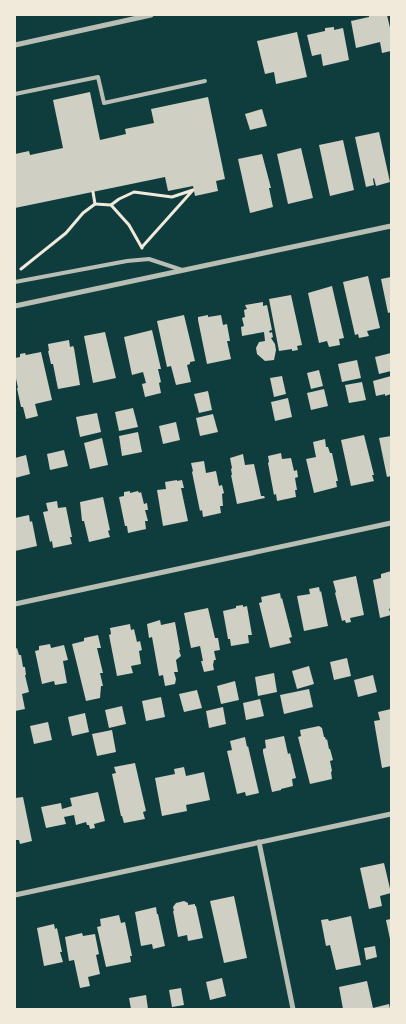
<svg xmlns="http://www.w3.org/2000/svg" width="406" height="1024" font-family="Arial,sans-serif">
<rect width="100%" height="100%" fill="#0f3d3e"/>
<!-- building -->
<g fill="#cfcfc3">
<polygon points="369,15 387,15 391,32 391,51 382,53 380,42 356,48 351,21 369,17"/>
<polygon points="334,27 334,30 343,28 349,60 323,66 321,54 312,56 307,35 325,31 325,28"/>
<polygon points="297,32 307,77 276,84 274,72 265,74 257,41"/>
<polygon points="90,92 100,140 126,134 125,129 154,123 151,109 208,97 225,179 216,181 218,191 195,196 193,186 168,191 165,177 15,208 15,154 29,151 30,155 63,148 53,100"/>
<polygon points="262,109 267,126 250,130 245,114"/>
<polygon points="379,132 390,182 376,186 374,178 373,179 374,185 366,187 355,137"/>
<polygon points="343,140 354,190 330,196 319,145"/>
<polygon points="301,148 313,198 288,204 277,154"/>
<polygon points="262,154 271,188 269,188 273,207 250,213 238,159"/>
<polygon points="368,276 380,328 367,331 369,336 359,338 358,334 355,335 343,282"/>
<polygon points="391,277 391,312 388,313 381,279"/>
<polygon points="332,286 344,338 339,339 340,345 329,347 327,341 319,343 308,293"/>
<polygon points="291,295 302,345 297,346 298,350 292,351 292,349 279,351 269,299"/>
<polygon points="263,302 263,306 267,305 272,330 269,331 270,333 272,332 273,337 271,338 275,344 276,350 274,360 265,361 257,354 256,348 259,342 265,341 264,332 242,336 241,327 244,326 242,318 245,317 244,310 247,309 245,305"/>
<polygon points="184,315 195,361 190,362 190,364 187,365 191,382 176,385 171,366 167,367 157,321"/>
<polygon points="208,315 208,317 221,315 223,325 227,324 230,341 227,341 231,359 207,364 198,320 198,317"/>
<polygon points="152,330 161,369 158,369 161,382 159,383 161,393 145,397 142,384 146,383 143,372 132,375 124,337"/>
<polygon points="105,332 116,378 93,383 84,336"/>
<polygon points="69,340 70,347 73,346 74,348 80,385 58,389 53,364 51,364 48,351 49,351 48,344"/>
<polygon points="41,352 52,400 35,404 38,416 26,419 23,407 21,407 17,388 18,388 15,374 15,358 20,357 20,354 25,353 26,355"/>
<polygon points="391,353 391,371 379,374 375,357"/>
<polygon points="357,360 361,378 342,382 338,364"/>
<polygon points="319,370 323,386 311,389 307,373"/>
<polygon points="282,376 286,394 274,397 270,378"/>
<polygon points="391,376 391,394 385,396 385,394 376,396 373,381"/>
<polygon points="362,382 366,400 349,403 345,385"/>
<polygon points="324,389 328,406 311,410 307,393"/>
<polygon points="208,391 212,410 199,413 194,394"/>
<polygon points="288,398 292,417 275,421 271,402"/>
<polygon points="133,408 138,427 119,431 115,412"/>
<polygon points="97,413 101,432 80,437 76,417"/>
<polygon points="213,414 218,432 200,436 196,418"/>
<polygon points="176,422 180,440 163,444 159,426"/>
<polygon points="138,432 142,452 122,456 119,436"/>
<polygon points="364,435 374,475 372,475 374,481 351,486 341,440"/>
<polygon points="391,436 391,476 387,477 379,438"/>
<polygon points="102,438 108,465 90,469 84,443"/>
<polygon points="325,439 326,447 328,447 330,453 332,453 338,481 336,481 337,487 314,493 306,459 316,457 313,442"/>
<polygon points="64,450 68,466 50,470 47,454"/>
<polygon points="281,453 282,459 291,458 294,471 297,470 298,477 295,478 297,490 295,490 296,497 277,501 276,494 274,495 268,463 269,462 268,456"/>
<polygon points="243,454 245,465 254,464 261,496 264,496 265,498 237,504 231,475 232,475 231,469 232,468 230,458"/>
<polygon points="26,455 30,474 15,478 15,458"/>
<polygon points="204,461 206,473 216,471 219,486 222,485 224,493 222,494 223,506 220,506 221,513 203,517 202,510 200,511 192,472 193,471 191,463"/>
<polygon points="177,480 177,481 182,480 184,488 181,488 188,521 163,526 157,490 166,489 165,482"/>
<polygon points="130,491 130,493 138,491 139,493 141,492 144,504 147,503 148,510 145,510 148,521 145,521 146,529 128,533 127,526 125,526 119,497 124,496 124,492"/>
<polygon points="103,497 110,530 108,531 110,537 89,542 84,521 82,521 80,502"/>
<polygon points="57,501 58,508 66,507 72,537 70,537 72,544 53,548 52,541 50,542 43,512 48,511 46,503"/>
<polygon points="29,515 30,522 32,521 37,546 15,551 15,518"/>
<polygon points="391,571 391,608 389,609 391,615 380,618 373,580 381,578 381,574"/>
<polygon points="356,576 364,615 350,618 351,622 346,623 345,620 342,621 335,593 336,592 333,581"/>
<polygon points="319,587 320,592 321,591 328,626 304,631 297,596 310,594 309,589"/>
<polygon points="280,593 281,599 282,598 292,637 289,638 291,643 270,648 259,603 262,602 261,597"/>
<polygon points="243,605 243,607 247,606 252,635 248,635 249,643 231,646 230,639 228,639 223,611 236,608 236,606"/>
<polygon points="208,608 215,638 218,638 220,650 214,651 216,660 214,660 213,665 214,670 204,672 201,661 203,661 200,646 191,648 184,613"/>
<polygon points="160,620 161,625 175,622 180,650 179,650 181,656 176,660 178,672 174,672 176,679 175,684 165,686 163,675 159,676 152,637 149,638 147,624"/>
<polygon points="130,624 131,630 134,629 137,642 140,641 142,650 139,651 141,664 131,666 133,673 117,676 109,635 111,634 110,628"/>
<polygon points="98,635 101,648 97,648 103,673 100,673 103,686 101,686 100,698 86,701 72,644 84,641 84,638"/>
<polygon points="50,644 51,648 64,645 68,660 63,661 67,683 55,685 54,681 42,684 35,651 39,650 39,646"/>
<polygon points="17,648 19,655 21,655 23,667 25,667 26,675 25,675 29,692 22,694 25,709 15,711 15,649"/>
<polygon points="347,658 351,676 334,680 330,662"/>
<polygon points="309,666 314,684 297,689 292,671"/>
<polygon points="274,673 277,692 258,696 255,677"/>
<polygon points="373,675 377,692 358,697 354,680"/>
<polygon points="235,681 239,700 221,704 217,686"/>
<polygon points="309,689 313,707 284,714 280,695"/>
<polygon points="197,690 202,708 184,712 179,694"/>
<polygon points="161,697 165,717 146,721 142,701"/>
<polygon points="260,699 264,716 246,720 243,703"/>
<polygon points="122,706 126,724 109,728 105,710"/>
<polygon points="223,707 226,724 209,728 206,711"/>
<polygon points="391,709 391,766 382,768 374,721 380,720 378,712"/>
<polygon points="85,713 89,732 72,736 68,717"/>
<polygon points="48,722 52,740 34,744 30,726"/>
<polygon points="319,726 322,728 324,737 325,737 326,740 327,739 329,749 330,749 333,760 330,761 332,771 331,772 332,779 310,784 298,737 301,736 300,730"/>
<polygon points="112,730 116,752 97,756 92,734"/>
<polygon points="284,736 288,754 290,753 296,778 292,779 293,786 281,789 281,790 272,792 263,752 263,749 266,748 265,740"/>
<polygon points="245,737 247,747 248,746 259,793 246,796 245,792 237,794 227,751 232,750 230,741"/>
<polygon points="135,763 146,811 143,812 145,819 124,823 122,816 121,816 112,774 116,773 114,767"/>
<polygon points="184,767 186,776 204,772 210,800 186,805 187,811 162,816 155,778 175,774 174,769"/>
<polygon points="98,792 105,821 94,824 95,828 90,829 89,825 87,825 86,822 76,825 74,815 64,817 66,824 46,828 41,807 61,803 62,809 72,806 70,798"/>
<polygon points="23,797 32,841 20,844 19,840 15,840 15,798"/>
<polygon points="384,863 391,893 380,896 382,906 369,909 360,868"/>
<polygon points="234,896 247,958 224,963 210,901"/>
<polygon points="184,901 188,903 188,905 195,904 195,906 196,906 203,938 188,941 187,935 178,937 173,911 174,911 173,907 176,903"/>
<polygon points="156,907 157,914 158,914 165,946 153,949 152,944 141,946 135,912"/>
<polygon points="119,915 121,923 125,922 132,956 130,956 131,962 106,967 97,927 101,926 100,919"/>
<polygon points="351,916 361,965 336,970 330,945 326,946 321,920 328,919 329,921"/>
<polygon points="391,919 391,939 390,939 386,920"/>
<polygon points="54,924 55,929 57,928 62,952 60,952 63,962 44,966 37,928"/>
<polygon points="82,933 83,936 95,934 99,954 96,955 100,974 88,977 90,986 80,988 74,960 69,961 65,937"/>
<polygon points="375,946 377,957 366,960 364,948"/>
<polygon points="222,978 226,996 210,1000 206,982"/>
<polygon points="367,981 373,1008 389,1004 390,1009 343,1009 339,987"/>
<polygon points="181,988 184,1005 172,1007 169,990"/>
<polygon points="146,995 148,1009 131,1009 129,998"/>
</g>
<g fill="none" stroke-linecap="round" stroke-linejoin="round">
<!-- path -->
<g stroke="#f1e9da" stroke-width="3">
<polyline points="95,204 111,205 129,225 142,248"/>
<polyline points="111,205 119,199 134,192 172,197 193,190 142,247"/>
<polyline points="21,269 66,233 83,213 95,204 93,192"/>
</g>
<!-- service -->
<g stroke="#b8beb3" stroke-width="4">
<polyline points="15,94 98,77 104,103 205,81"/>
<polyline points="15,282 127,261 149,259 182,270"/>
</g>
<!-- minor -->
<g stroke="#b8beb3" stroke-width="5">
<polyline points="15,45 151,15"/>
<polyline points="15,306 391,226"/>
<polyline points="15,604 391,523"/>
<polyline points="259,842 293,1009"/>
<polyline points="15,895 391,814"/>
</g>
</g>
<!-- border -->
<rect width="406" height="1024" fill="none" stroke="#f1e9da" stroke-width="32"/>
</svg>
